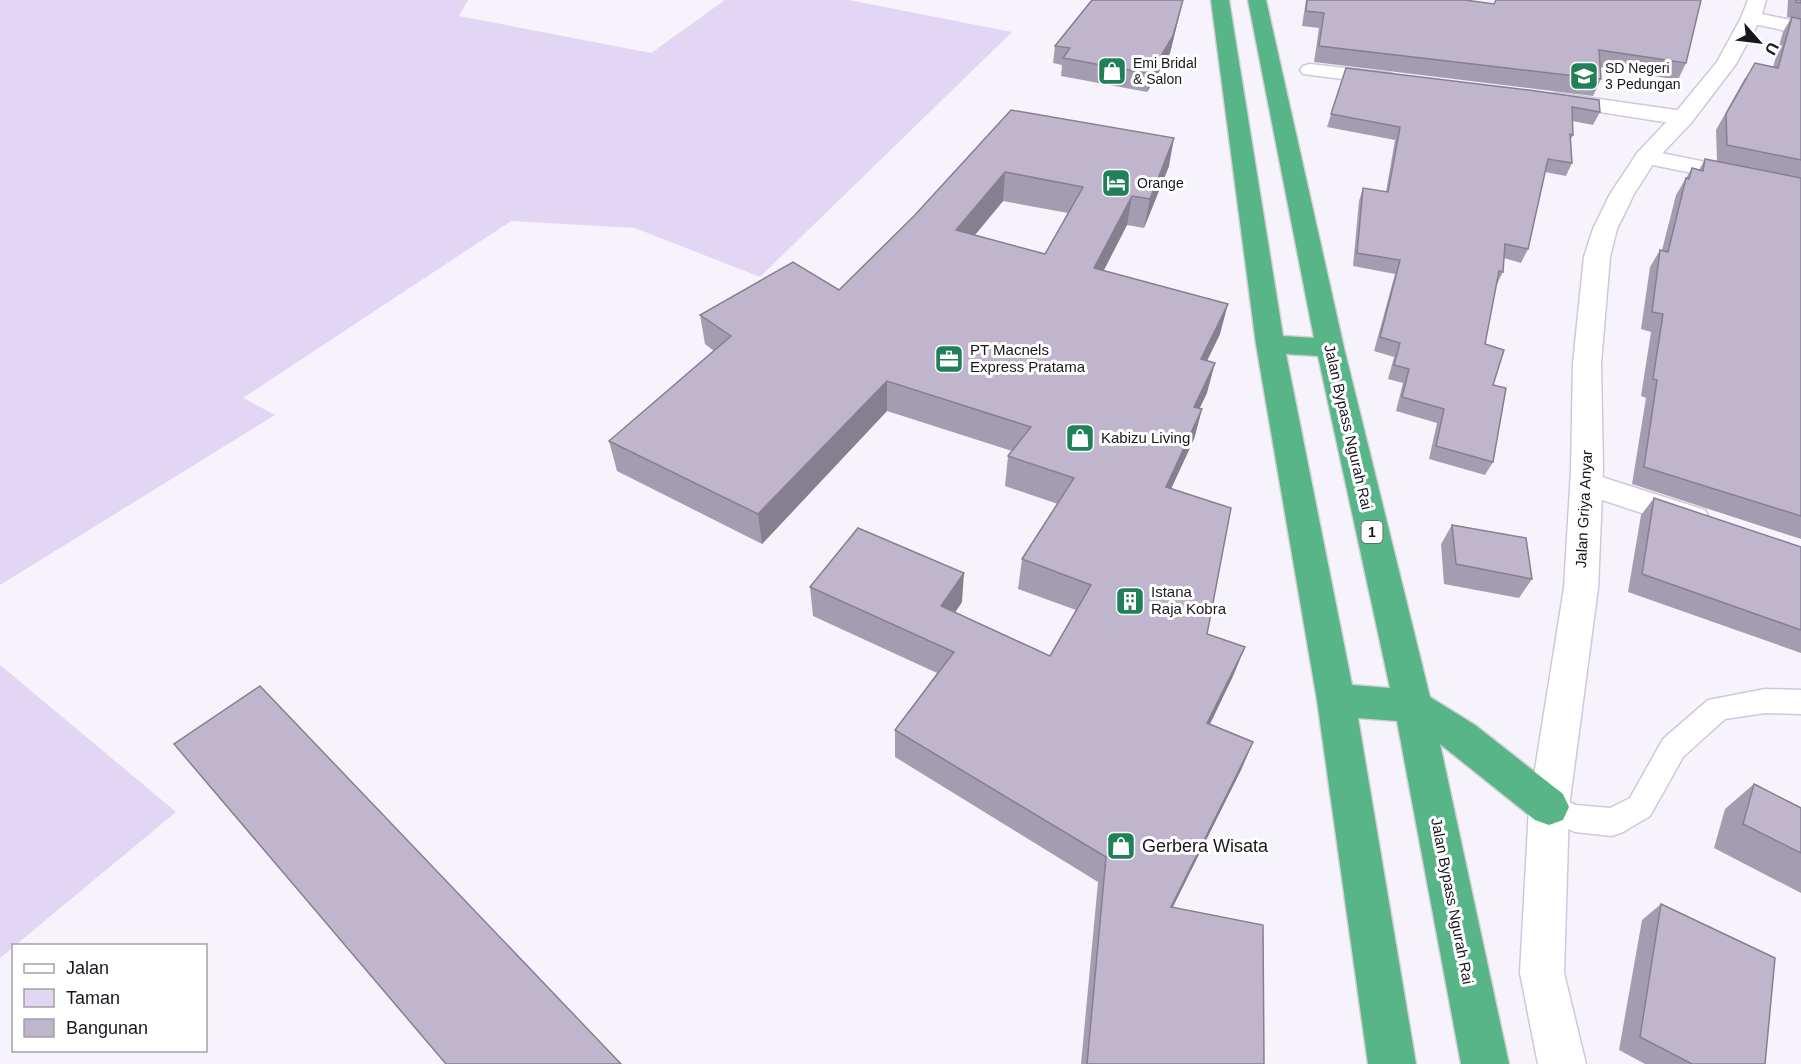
<svg xmlns="http://www.w3.org/2000/svg" width="1801" height="1064" font-family="Arial,sans-serif">
<rect width="100%" height="100%" fill="#f6f3fc"/>
<!-- green -->
<g fill="#e2d6f5">
<polygon points="0,0 468,0 459,16 651,53 725,0 849,0 1012,32 760,277 635,228 511,221 243,398 275,415 0,585"/>
<polygon points="0,665 176,812 0,958"/>
</g>
<g fill="none" stroke-linecap="round" stroke-linejoin="round">
<!-- lane casing -->
<g stroke="#d0c7df" stroke-width="3">
<polygon id="lane" points="1765,689 1801,690 1801,714 1765,713 1725,719 1683,757 1650,816 1623,832 1612,836 1575,832 1539,816 1534,807 1539,798 1549,794 1576,805 1610,808 1630,798 1663,739 1708,700"/>
</g>
<!-- street casing -->
<g stroke="#d0c7df" stroke-width="3">
<g id="street">
<polygon points="1751,12 1801,22 1801,34 1744,22 1741,18 1744,14"/>
<polygon points="1310,64 1389,73 1396,75 1399,79 1396,83 1389,85 1303,74 1300,70 1303,66"/>
<polygon points="1557,93 1683,111 1691,113 1694,118 1691,123 1683,125 1549,104 1546,99 1549,94"/>
<polygon points="1646,150 1801,181 1801,195 1638,162 1635,157 1638,152"/>
<polygon points="1586,472 1705,510 1709,518 1705,526 1693,530 1575,491 1570,483 1575,475"/>
</g>
</g>
<!-- secondary casing -->
<g stroke="#d0c7df" stroke-width="3">
<polygon id="secondary" points="1748,0 1766,0 1761,18 1736,64 1691,123 1655,161 1634,194 1617,229 1610,257 1601,363 1603,471 1598,588 1569,807 1564,973 1586,1064 1538,1064 1520,973 1529,807 1564,588 1571,471 1573,363 1584,257 1593,229 1610,194 1638,152 1675,113 1717,62 1741,18"/>
</g>
<!-- highway casing -->
<g stroke="#d1d0d2" stroke-width="3">
<path id="highway" d="M1211,0H1229L1283,336L1314,338L1248,0H1266L1344,348L1430,697L1475,725L1563,794L1569,807L1563,820L1549,825L1535,820L1440,744L1509,1064H1461L1397,721L1358,718L1416,1064H1368L1317,700L1256,344ZM1286,354L1318,356L1390,688L1352,685Z"/>
</g>
<!-- lane -->
<use href="#lane" fill="#fff" fill-rule="evenodd"/>
<!-- street -->
<use href="#street" fill="#fff" fill-rule="evenodd"/>
<!-- secondary -->
<use href="#secondary" fill="#fff" fill-rule="evenodd"/>
<!-- highway -->
<use href="#highway" fill="#57b588" fill-rule="evenodd"/>
</g>
<!-- wall -->
<g fill="#a49db1" fill-rule="evenodd">
<polygon points="1183,0 1170,53 1147,92 1061,76 1062,65 1053,63 1055,46"/>
<polygon points="1306,0 1465,0 1686,63 1678,80 1600,67 1601,79 1593,96 1314,62 1319,28 1302,26"/>
<polygon points="1788,0 1801,0 1801,539 1632,484 1646,398 1641,396 1651,332 1641,329 1650,267 1660,250 1662,250 1676,195 1692,168 1699,170 1705,159 1717,161 1716,130 1745,78 1773,67 1783,32 1791,18 1787,17"/>
<polygon points="1346,68 1600,112 1593,125 1572,121 1573,135 1571,139 1572,163 1566,176 1545,172 1528,249 1521,263 1504,258 1503,272 1496,286 1485,344 1493,385 1493,462 1485,475 1429,459 1437,423 1396,411 1403,383 1388,379 1394,357 1374,351 1395,274 1353,266 1359,201 1363,188 1386,192 1395,140 1327,127"/>
<path d="M1011,110L1169,166L1144,228L1127,225L1104,270L1220,334L1207,361V393L1199,408L1202,409L1194,439L1171,489L1207,634L1245,647L1233,676L1210,724L1253,742L1241,770L1172,907L1264,1064H1081L1098,882L895,757V730L937,673L813,616L810,587L962,602L955,612L1050,656L1076,610L1018,589L1022,559L1058,504L1005,486L1008,456L1012,451L887,411L762,544L617,471L609,441L714,351L705,344L700,315L839,290L914,216ZM1003,201L1068,213L1045,254L975,235Z"/>
<polygon points="1654,498 1801,547 1801,653 1628,592 1641,515"/>
<polygon points="1452,525 1532,579 1519,598 1444,584 1441,544"/>
<polygon points="1754,784 1801,807 1801,893 1714,848 1725,809"/>
<polygon points="1661,904 1765,1064 1645,1064 1619,1050 1642,920"/>
</g>
<!-- shaded-wall -->
<g fill="#867f90">
<polygon points="1183,0 1170,53 1147,92 1150,74"/>
<polygon points="1174,138 1169,166 1144,228 1150,199"/>
<polygon points="1005,172 1003,201 955,259 956,230"/>
<polygon points="1132,196 1127,225 1090,297 1094,268"/>
<polygon points="1228,304 1220,334 1193,389 1201,359"/>
<polygon points="1215,363 1207,393 1186,437 1194,407"/>
<polygon points="887,381 887,411 762,544 758,514"/>
<polygon points="1202,409 1194,439 1158,517 1166,487"/>
<polygon points="964,573 962,602 940,635 941,606"/>
<polygon points="1245,647 1233,676 1197,751 1207,723"/>
<polygon points="1253,742 1241,770 1161,931 1171,907"/>
</g>
<!-- building -->
<g fill="#bfb6ce" stroke="#867f90" stroke-width="1.5" fill-rule="evenodd">
<polygon points="1092,0 1183,0 1173,36 1150,74 1063,58 1070,48 1055,46"/>
<polygon points="1307,0 1465,0 1494,4 1496,0 1701,0 1686,63 1599,50 1601,79 1319,46 1324,13 1306,11"/>
<polygon points="1796,0 1801,0 1801,3 1796,2"/>
<polygon points="1792,17 1801,19 1801,160 1727,145 1726,114 1755,63 1778,68"/>
<polygon points="1346,68 1529,90 1599,100 1600,112 1572,107 1573,135 1570,134 1572,163 1548,159 1528,249 1505,244 1503,272 1499,271 1485,344 1504,350 1493,385 1506,388 1493,462 1436,446 1444,409 1402,397 1409,369 1394,365 1400,343 1380,337 1400,260 1357,253 1363,188 1388,192 1400,127 1331,114"/>
<path d="M1011,110L1174,138L1150,199L1132,196L1094,268L1228,304L1201,359L1215,363L1194,407L1202,409L1166,487L1231,508L1207,634L1245,647L1207,723L1253,742L1171,907L1263,925L1264,1064H1087L1106,857L895,730L954,652L810,587L858,528L964,573L941,606L1050,656L1091,585L1022,559L1074,478L1008,456L1031,427L887,381L758,514L609,441L731,336L700,315L793,262L839,290L914,216ZM1005,172L1083,187L1045,254L956,230Z"/>
<polygon points="1705,159 1801,178 1801,516 1644,467 1657,380 1653,379 1663,314 1652,312 1660,250 1668,252 1686,178 1689,179 1692,168 1703,171"/>
<polygon points="1654,498 1801,547 1801,630 1642,574"/>
<polygon points="1452,525 1526,538 1532,579 1456,564"/>
<polygon points="260,686 621,1064 446,1064 174,744"/>
<polygon points="1754,784 1801,808 1801,853 1743,824"/>
<polygon points="1661,904 1775,958 1765,1064 1692,1064 1640,1037"/>
</g>
<!-- icons -->
<defs>
<g id="shop-square" transform="scale(1.5)"><rect x="-9" y="-9" width="18" height="18" rx="4" fill="#208058" stroke="#fff"/><path d="M-5-2.5h2.3a2.7 3.5 0 0 1 5.4 0H5L5.5 6h-11ZM-1.5-2.5h3a1.5 2.3 0 0 0-3 0Z" fill="#fff"/></g>
<g id="school-square" transform="scale(1.5)"><rect x="-9" y="-9" width="18" height="18" rx="4" fill="#208058" stroke="#fff"/><path d="M0-5L7-2L0 1L-7-2ZM-4 1L0 2.5L4 1V4Q0 6-4 4Z" fill="#fff"/></g>
<g id="hotel-square" transform="scale(1.5)"><rect x="-9" y="-9" width="18" height="18" rx="4" fill="#208058" stroke="#fff"/><path d="M-6-4.5h1.5V1H6V5H4.5V3h-9V5H-6ZM-4 0a1.8 1.8 0 1 1 3.6 0ZM.5 0V-2.5h3Q6-2.5 6 0Z" fill="#fff"/></g>
<g id="office-square" transform="scale(1.5)"><rect x="-9" y="-9" width="18" height="18" rx="4" fill="#208058" stroke="#fff"/><path d="M-6-3h4V-5.5h4V-3h4V5H-6ZM-1-4.5V-3h2v-1.5ZM-6 0V1H6V0Z" fill="#fff"/></g>
<g id="building-square" transform="scale(1.5)"><rect x="-9" y="-9" width="18" height="18" rx="4" fill="#208058" stroke="#fff"/><path d="M-4-6H4V6H1V3H-1V6H-4ZM-2.5-4.3h1.7v1.8h-1.7ZM.8-4.3h1.7v1.8H.8ZM-2.5-1h1.7V.8h-1.7ZM.8-1h1.7V.8H.8Z" fill="#fff"/></g>
</defs>
<g fill-rule="evenodd">
<use href="#shop-square" x="1112" y="71"/>
<use href="#school-square" x="1584" y="76"/>
<use href="#hotel-square" x="1116" y="183"/>
<use href="#office-square" x="949" y="359"/>
<use href="#shop-square" x="1080" y="438"/>
<use href="#building-square" x="1130" y="601"/>
<use href="#shop-square" x="1121" y="846"/>
</g>
<g text-anchor="middle" stroke-width="6" stroke-linejoin="round" paint-order="stroke">
<!-- far-poi labels -->
<g font-size="14" fill="#19161e" stroke="#fff" text-anchor="start">
<text x="1133" y="68">Emi Bridal<tspan x="1133" dy="16">&amp; Salon</tspan></text>
<text x="1605" y="73">SD Negeri<tspan x="1605" dy="16">3 Pedungan</tspan></text>
<text x="1137" y="188">Orange</text>
</g>
<!-- shield labels -->
<rect fill="#fff" stroke="#5e5c62" stroke-width="1.5" x="1361.5" y="521" width="21" height="22" rx="4.5"/>
<g font-size="14" font-weight="bold" fill="#19161e">
<text x="1372" y="537">1</text>
</g>
<!-- poi labels -->
<g font-size="15" fill="#19161e" stroke="#fff" text-anchor="start">
<text x="970" y="355">PT Macnels<tspan x="970" dy="17">Express Pratama</tspan></text>
<text x="1101" y="443">Kabizu Living</text>
<text x="1151" y="597">Istana<tspan x="1151" dy="17">Raja Kobra</tspan></text>
</g>
<!-- street labels -->
<g font-size="15" fill="#19161e" stroke="#fff">
<text transform="translate(1348 427) rotate(77)" y="5">Jalan Bypass Ngurah Rai</text>
<text transform="translate(1584 509) rotate(-87)" y="5">Jalan Griya Anyar</text>
<text transform="translate(1452 901) rotate(79)" y="5">Jalan Bypass Ngurah Rai</text>
</g>
<!-- near-poi labels -->
<g font-size="18" fill="#19161e" stroke="#fff" text-anchor="start">
<text x="1142" y="852">Gerbera Wisata</text>
</g>
</g>
<!-- legend -->
<rect x="12" y="944" width="195" height="108" fill="#ffffff" stroke="#a3a2a5" stroke-width="1.5"/>
<rect x="24" y="964" width="30" height="9" fill="#ffffff" stroke="#a3a2a5" stroke-width="1.5"/>
<text x="66" y="974" font-size="18" fill="#19161e">Jalan</text>
<rect x="24" y="989" width="30" height="18" fill="#e2d6f5" stroke="#a3a2a5" stroke-width="1.5"/>
<text x="66" y="1004" font-size="18" fill="#19161e">Taman</text>
<rect x="24" y="1019" width="30" height="18" fill="#bfb6ce" stroke="#a3a2a5" stroke-width="1.5"/>
<text x="66" y="1034" font-size="18" fill="#19161e">Bangunan</text>
<!-- north arrow -->
<g transform="translate(1759 42) rotate(118)" stroke="#ffffff" stroke-width="4.5" paint-order="stroke">
<path d="M0-4.5L10 22L0 15L-10 22Z" fill="#19161e"/>
<text y="-9" font-size="16" font-weight="bold" text-anchor="middle" fill="#19161e">U</text>
</g>
</svg>
